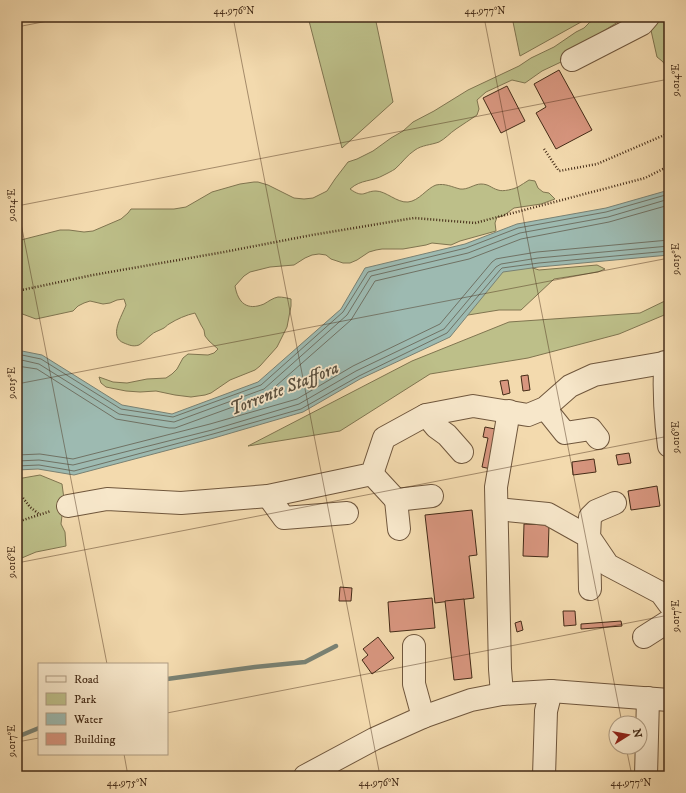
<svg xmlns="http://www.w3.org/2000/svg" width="686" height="793" font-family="'IM FELL DW Pica',serif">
<rect width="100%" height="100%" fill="#f3daae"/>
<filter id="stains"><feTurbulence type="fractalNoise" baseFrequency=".005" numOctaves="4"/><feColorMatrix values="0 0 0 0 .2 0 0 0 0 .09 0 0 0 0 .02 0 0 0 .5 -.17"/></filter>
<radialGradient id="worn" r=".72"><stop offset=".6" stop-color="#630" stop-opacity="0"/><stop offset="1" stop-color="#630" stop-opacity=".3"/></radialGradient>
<!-- green -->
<g fill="#bdbf89" stroke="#807550">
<polygon points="308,17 375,17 393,102 342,148"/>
<polygon points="512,17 590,17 520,56"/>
<path d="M600,17H628L621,20L602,32L561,62L542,71L525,83L512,80L486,92L477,100L479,109L477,115C470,120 463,124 456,129C450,133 445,139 439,142C431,145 422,145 415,150C407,155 402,163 395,169C392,171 388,173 384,175C372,182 361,179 350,189C364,199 364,191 376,191C386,191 397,203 408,202C419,201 427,188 436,185C445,183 452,187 460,189C468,190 474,184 481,184C489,184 491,188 498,190C503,192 514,189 518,187C522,185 525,182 529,180L535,181L538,188L543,192L549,193L555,199L541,204L514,208L503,216L497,217L495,223L496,231L460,241L451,245L432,243L426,245L403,249H382L376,250L369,252L357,260L350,263H343L331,259L326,255L319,254L312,255L305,258L294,265L270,267L250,272L244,276L235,286C238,303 247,311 264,304C269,301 273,298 278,297C283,297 287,298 291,299V306L287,327L277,347L260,366L255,370L230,380L211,393L205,395L191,397L175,395L156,391L140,392L126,391L106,387L101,383L99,377L113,382L127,383L147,379L166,378L172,374L177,369L183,358L188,354L208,355L214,353L218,349L209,341L205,336L204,330L201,325L195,313C186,315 177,319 169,324C167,325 165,328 162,329C158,331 154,332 151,335C147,338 144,342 139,345C133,347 129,345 124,343C108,337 122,316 126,305L124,299L117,300L110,303L103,304L90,301L84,303L78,306L73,311L36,319L17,312V241L60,230H69L84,232L93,231L121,219L128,213L131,209H174L186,207L212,192L240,184L254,182H258L268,185L294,198L304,199L313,198L327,191L335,179L348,162L357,159L373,151L391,138L403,131L413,122L434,111L468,90L519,66L531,58L554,47L576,32L584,28L590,22Z"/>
<polygon points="636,17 669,17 669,69 662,61 657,57 650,26"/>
<polygon points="524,265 539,270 597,265 605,269 598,272 554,279 521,310 499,310 462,316 457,281"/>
<polygon points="669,299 669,313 619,334 528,358 430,374 340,431 248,446 412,361 509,322 640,313"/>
<polygon points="40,475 62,484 64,499 61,524 65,532 66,546 36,552 17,560 17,479"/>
</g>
<!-- water -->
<polygon fill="#9dbab1" stroke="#798173" points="669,190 669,255 539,267 503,272 450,337 360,379 303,412 214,438 74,475 38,469 17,470 17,350 42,355 122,405 172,414 258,382 341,309 365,268 465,244 517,224 606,208"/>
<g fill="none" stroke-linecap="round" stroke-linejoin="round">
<!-- shore -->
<g stroke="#707264" stroke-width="1">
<polyline points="17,354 41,359 121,409 173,417 261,385 343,312 368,272 466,248 518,228 606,212 669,194"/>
<polyline points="17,359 39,364 119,414 174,422 264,389 347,315 371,276 468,253 520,233 608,217 669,199"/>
<polyline points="17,366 37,369 116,419 169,428 175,428 263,396 268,393 351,320 375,281 469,259 521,239 609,222 669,205"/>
<polyline points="17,455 40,454 73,459 210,424 297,399 353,366 440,324 492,262 496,259 501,258 537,252 669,240"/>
<polyline points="17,461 39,460 73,465 212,430 299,404 356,371 444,329 496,267 501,264 538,258 669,246"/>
<polyline points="17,466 39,465 74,471 213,434 301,409 359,376 447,333 500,270 502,268 539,263 669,251"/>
</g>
<!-- stream -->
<g stroke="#798173" stroke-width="4.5">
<polyline points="167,679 255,667 305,662 336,646"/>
<polyline points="17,737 39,728"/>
</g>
</g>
<!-- building -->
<g fill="#d8967f" stroke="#442b17">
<polygon points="559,70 592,130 556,149 536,113 546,107 534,84"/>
<polygon points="507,86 525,121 501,133 483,98"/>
<polygon points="528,375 530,390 523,391 521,376"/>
<polygon points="508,380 510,393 503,395 500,381"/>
<polygon points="485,427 500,430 491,469 482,467 488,438 483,437"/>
<polygon points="629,453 631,463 618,465 616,455"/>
<polygon points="594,459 596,472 573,475 572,462"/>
<polygon points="657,486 660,506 631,510 628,491"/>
<polygon points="472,510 477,555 469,556 474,598 435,603 425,515"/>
<polygon points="524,524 549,525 548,557 523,556"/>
<polygon points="340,587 352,588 351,601 339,601"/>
<polygon points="432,598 435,628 390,632 388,602"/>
<polygon points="464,599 472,678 454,680 445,601"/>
<polygon points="563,611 575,611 576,625 564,626"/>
<polygon points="521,621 523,630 517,632 515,623"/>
<polygon points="621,621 622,626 581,629 581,624"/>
<polygon points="378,637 394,658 372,674 362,660 368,655 363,649"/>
</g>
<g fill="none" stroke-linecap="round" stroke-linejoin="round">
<!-- minor casing -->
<g stroke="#70573d" stroke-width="24">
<g id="minor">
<polyline points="572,60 642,24 648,17"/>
<path d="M665,362C664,390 665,418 669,446"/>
<polyline points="545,408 565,433 591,429 598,438"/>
<polyline points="426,415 436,427 447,435 462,452"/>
<polyline points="372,474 396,500 432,496"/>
<polyline points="268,496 284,518 347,513"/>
<polyline points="396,500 399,529"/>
<polyline points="615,503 596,511 590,517 589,537 608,565 661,593 669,604"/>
<polyline points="68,506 107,499 181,503 268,496 372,474 384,438 426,415 473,406 528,415 545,408 570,386 594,375 669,362"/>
<polyline points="497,509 548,514 589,537 590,589"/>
<polyline points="644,637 669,621"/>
<polyline points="414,646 414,684 423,717"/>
<polyline points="502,694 500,669 496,487 509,411"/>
<polyline points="305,776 374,739 423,717 471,700 502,694 551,691 669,700"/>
<polyline points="544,776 546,711 551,691"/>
<polyline points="646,776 648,698"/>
</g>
</g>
<!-- path -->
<g stroke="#442b17" stroke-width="2.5" stroke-dasharray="1 2" stroke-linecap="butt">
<polyline points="544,149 559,171 597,164 669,133"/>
<polyline points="17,291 93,275 224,252 312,235 414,218 475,223 645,178 669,166"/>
<polyline points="23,498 30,507 39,514"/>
<polyline points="17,522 51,511"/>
</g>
<!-- minor -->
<use href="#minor" stroke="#f7e7ca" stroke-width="22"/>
</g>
<!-- ticks -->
<path fill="none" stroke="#442b17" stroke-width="1" stroke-opacity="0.45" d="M233,17L380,776M484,17L622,723M17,27L68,17M17,203L107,664M17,206L669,79M17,384L669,258M17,563L669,436M167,713L669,615M17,742L39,738M626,747L632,776M124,754L128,776"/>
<g text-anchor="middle" stroke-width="3.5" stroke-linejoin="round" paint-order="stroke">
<!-- water labels -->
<g font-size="18" font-style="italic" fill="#5a4f3e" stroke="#f7e7ca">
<text transform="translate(284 388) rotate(-22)" y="6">Torrente Staffora</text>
</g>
</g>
<!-- margin -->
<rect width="686" height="793" fill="none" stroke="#f3daae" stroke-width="44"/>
<!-- legend -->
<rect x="38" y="663" width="130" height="92" fill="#f7e7ca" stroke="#af9c82"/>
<rect x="46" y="676" width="20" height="6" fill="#f7e7ca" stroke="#af9c82"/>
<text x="74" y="683" font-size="12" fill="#442b17">Road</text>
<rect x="46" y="693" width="20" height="12" fill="#bdbf89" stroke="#af9c82"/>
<text x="74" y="703" font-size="12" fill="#442b17">Park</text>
<rect x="46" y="713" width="20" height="12" fill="#9dbab1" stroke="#af9c82"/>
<text x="74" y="723" font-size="12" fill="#442b17">Water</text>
<rect x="46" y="733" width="20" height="12" fill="#d8967f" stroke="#af9c82"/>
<text x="74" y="743" font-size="12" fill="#442b17">Building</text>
<!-- north arrow -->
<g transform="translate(628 735) rotate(79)"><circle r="19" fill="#f7e7ca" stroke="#af9c82"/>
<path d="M0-3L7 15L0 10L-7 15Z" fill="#8f2418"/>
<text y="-6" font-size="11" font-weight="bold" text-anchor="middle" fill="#442b17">N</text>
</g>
<rect x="22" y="22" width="642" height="749" fill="none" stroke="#442b17" stroke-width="1.5"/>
<g font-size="10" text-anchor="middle" fill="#442b17">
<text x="234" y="14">44.976°N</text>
<text x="485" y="14">44.977°N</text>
<text transform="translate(675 80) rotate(-90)" y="4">9.014°E</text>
<text transform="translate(11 205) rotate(-90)" y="4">9.014°E</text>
<text transform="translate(675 259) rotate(-90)" y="4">9.015°E</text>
<text transform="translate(11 383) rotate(-90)" y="4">9.015°E</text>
<text transform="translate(675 437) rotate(-90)" y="4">9.016°E</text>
<text transform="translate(11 562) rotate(-90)" y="4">9.016°E</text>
<text transform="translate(675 616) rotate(-90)" y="4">9.017°E</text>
<text transform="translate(11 741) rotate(-90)" y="4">9.017°E</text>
<text x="127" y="786">44.975°N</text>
<text x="379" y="786">44.976°N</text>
<text x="631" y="786">44.977°N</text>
</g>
<rect width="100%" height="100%" filter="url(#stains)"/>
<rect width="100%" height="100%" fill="url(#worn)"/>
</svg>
